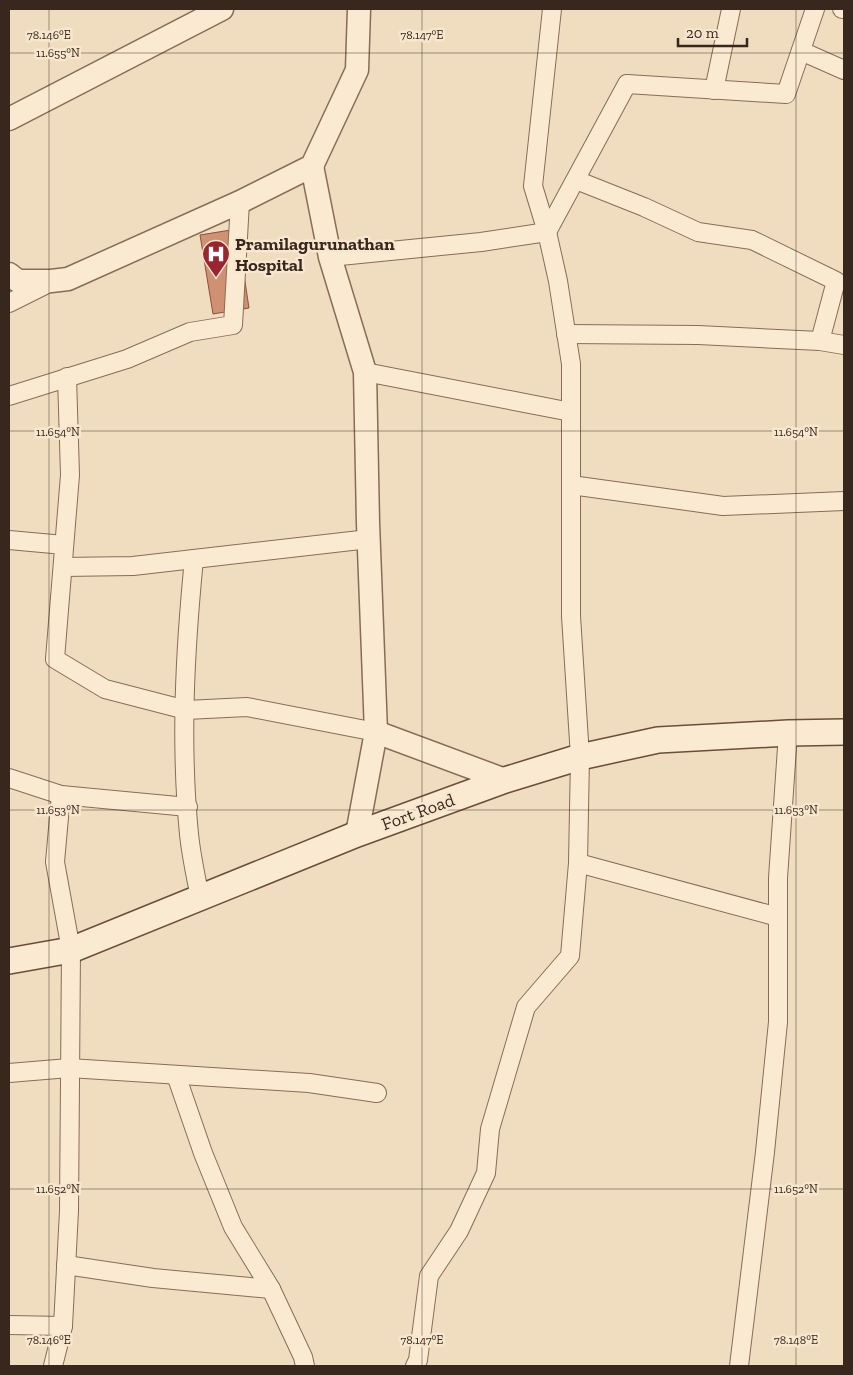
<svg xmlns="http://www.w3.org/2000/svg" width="853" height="1375" font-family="'Zilla Slab',serif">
<rect width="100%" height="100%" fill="#f0dcbf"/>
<!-- building -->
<polygon fill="#d09073" stroke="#89523b" points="237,229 249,308 213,314 200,235"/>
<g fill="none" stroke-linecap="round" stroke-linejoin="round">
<!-- minor casing -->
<g stroke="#896c56" stroke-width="20">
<g id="minor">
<polyline points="842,9 844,9"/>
<polyline points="801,51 844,70"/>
<polyline points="714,90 731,9"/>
<polyline points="576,180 644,207 698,232 752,240 836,281 820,341"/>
<polyline points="330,257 481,242 547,232 627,84 786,94 815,9"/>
<polyline points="9,303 51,282"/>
<polyline points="566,334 698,335 820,341 844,345"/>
<polyline points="365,372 571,412"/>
<polyline points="67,377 70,475 55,659 105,689 186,710 247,707 376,732"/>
<polyline points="9,396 127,359 190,332 233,325 240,202"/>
<polyline points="571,485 723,506 844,501"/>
<polyline points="9,540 64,545"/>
<path d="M194,559C185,650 180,743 189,834C191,855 196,877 200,898"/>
<polyline points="63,567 133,566 369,539"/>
<polyline points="9,778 61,795 188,807"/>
<polyline points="578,863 778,917"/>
<polyline points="9,1073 69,1068 309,1083 377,1093"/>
<polyline points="176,1075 203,1153 233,1227 271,1289 303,1357 305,1366"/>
<polyline points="66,1265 153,1278 271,1289"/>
<polyline points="9,1325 63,1326"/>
<polyline points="53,1366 63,1326 69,1211 71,950 55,862 61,795"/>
<polyline points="415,1366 418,1360 429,1276 459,1231 486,1173 490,1129 526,1007 570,956 578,863 580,757 571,616 571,364 558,281 547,232 533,186 552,9"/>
<polyline points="739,1366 765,1152 778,1022 778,878 788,733"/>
</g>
</g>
<!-- tertiary casing -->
<g stroke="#896c56" stroke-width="25">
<g id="tertiary">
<polyline points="9,119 222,9"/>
<polyline points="312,166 330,257 365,372 368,523 376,732 357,834"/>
<polyline points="9,274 18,281 51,281 68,279 240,202 312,166 357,70 359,9"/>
<polyline points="376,732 505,780"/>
</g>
</g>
<!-- secondary casing -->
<g stroke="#6b4d3a" stroke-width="28">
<polyline id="secondary" points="9,961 71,950 357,834 505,780 580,757 658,740 788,733 844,732"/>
</g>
<!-- minor -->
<use href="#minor" stroke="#faead2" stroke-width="18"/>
<!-- tertiary -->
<use href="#tertiary" stroke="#faead2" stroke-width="22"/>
<!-- secondary -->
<use href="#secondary" stroke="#faead2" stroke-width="25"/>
</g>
<!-- ticks -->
<path fill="none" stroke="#38271c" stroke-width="1" stroke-opacity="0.45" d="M49,9V1366M422,9V1366M796,9V1366M9,53H844M9,431H844M9,810H844M9,1189H844"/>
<!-- icons -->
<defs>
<g id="hospital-pin" transform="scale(1.4375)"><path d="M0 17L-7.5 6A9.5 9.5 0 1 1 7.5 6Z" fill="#9b2431" stroke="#f7e7cf"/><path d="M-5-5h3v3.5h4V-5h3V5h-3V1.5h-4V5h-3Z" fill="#fff"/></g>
</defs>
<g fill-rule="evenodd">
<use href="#hospital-pin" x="216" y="254"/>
</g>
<g text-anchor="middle" stroke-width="5" stroke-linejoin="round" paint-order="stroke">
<!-- poi labels -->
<g font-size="18" font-weight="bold" fill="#38271c" stroke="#f7e7cf" text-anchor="start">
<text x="235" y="250">Pramilagurunathan<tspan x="235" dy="21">Hospital</tspan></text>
</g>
<!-- street labels -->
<g font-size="18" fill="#38271c" stroke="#f7e7cf">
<text transform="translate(418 812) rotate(-20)" y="6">Fort Road</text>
</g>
</g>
<g font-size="12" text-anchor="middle" fill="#38271c" stroke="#f7e7cf" stroke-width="5" stroke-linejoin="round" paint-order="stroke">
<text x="49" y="39">78.146°E</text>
<text x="422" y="39">78.147°E</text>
<text x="58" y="57">11.655°N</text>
<text x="58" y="436">11.654°N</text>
<text x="796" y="436">11.654°N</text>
<text x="58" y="814">11.653°N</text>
<text x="796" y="814">11.653°N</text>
<text x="58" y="1193">11.652°N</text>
<text x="796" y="1193">11.652°N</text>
<text x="49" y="1344">78.146°E</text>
<text x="422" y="1344">78.147°E</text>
<text x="796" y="1344">78.148°E</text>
</g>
<!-- border -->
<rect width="853" height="1375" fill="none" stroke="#38271c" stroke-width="20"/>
<!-- scale -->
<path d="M678 38v8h69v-8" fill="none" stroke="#38271c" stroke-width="2.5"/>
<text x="686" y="38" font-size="15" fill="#38271c" stroke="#f7e7cf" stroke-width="4" paint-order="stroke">20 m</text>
</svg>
